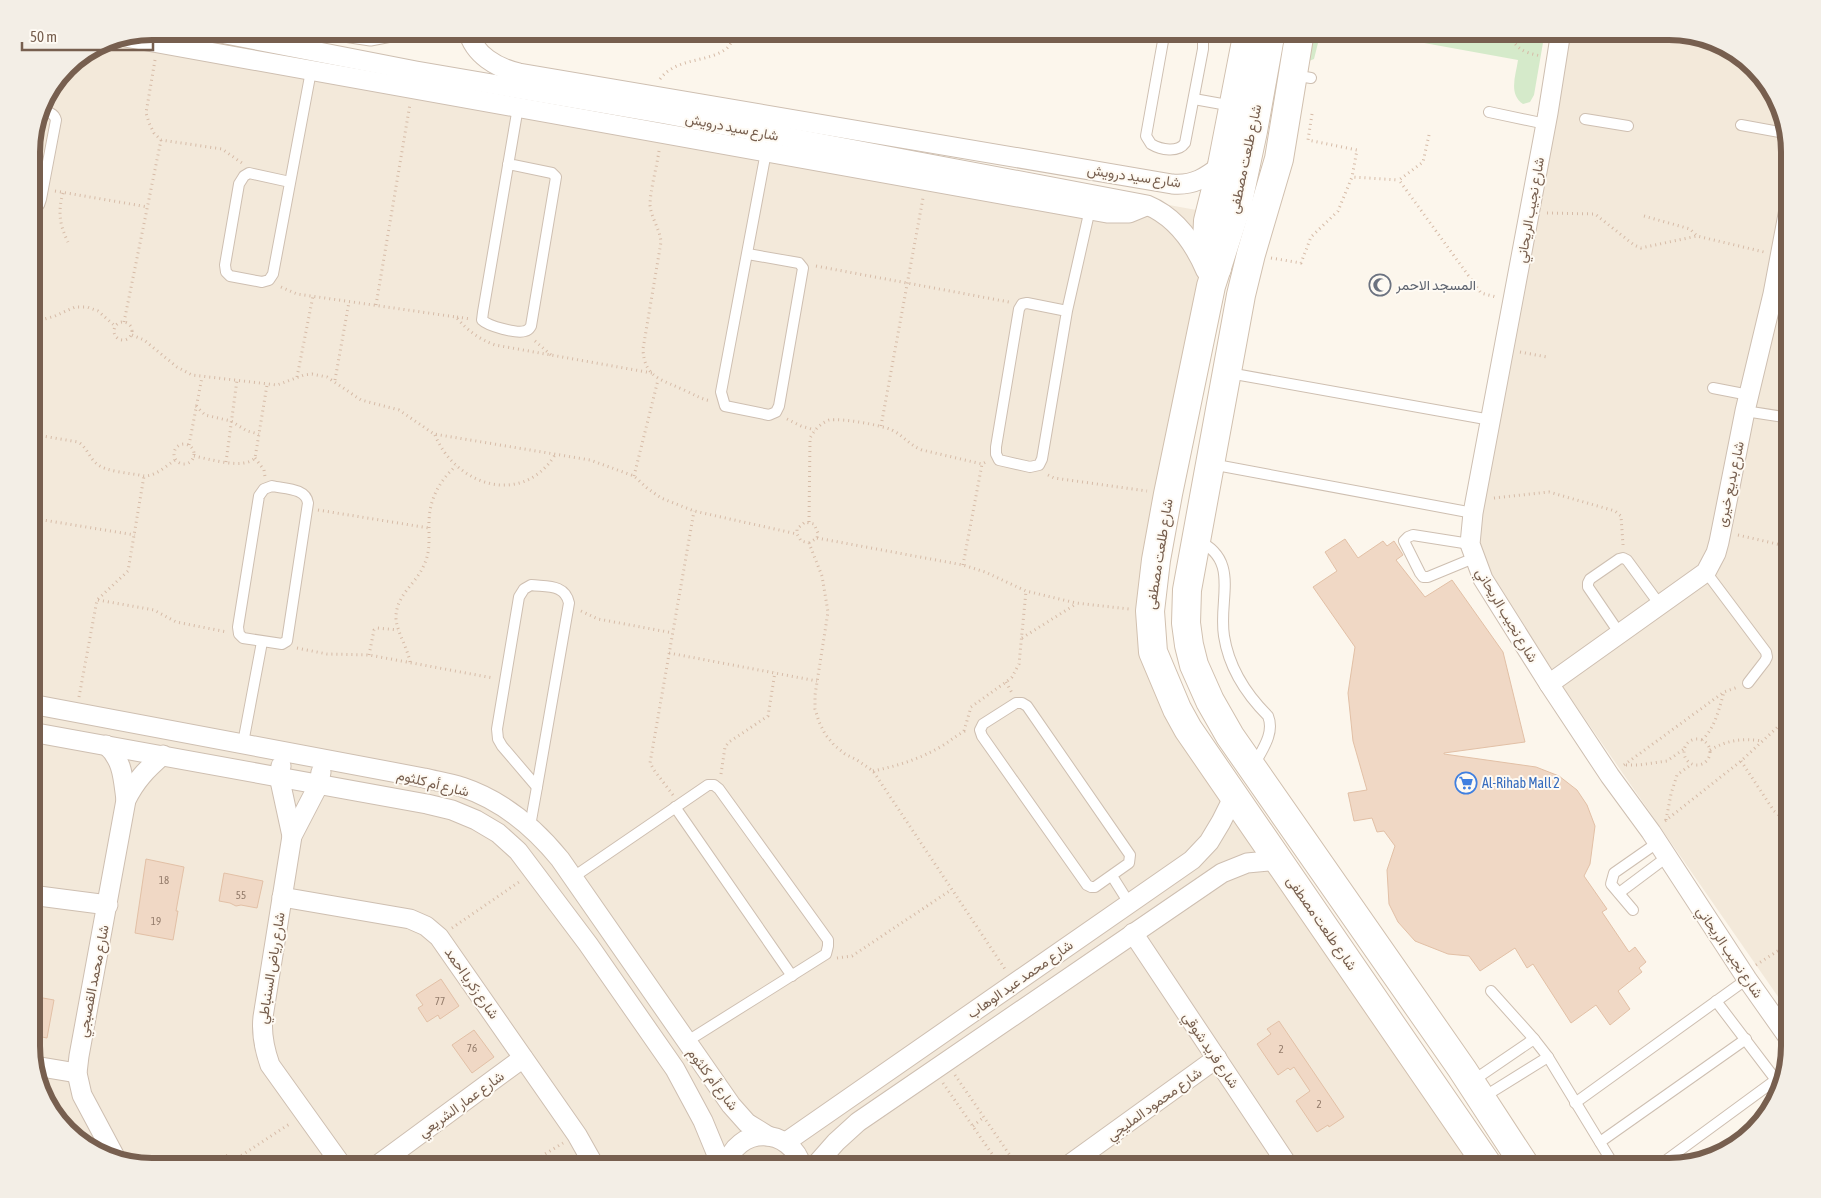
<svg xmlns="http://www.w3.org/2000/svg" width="1821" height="1198" font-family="'Asap Condensed',Vazirmatn,sans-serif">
<rect width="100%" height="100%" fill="#fcf6ec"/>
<!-- residential -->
<g fill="#f3e9da">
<polygon points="152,31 209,31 1224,215 1157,617 1177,704 1269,821 1504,1167 152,1167 85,1146 47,1106 31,1054 31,144 41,105 67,66 106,40"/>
<polygon points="1566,31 1669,31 1736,52 1777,98 1790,152 1790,1014 1501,598 1479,557 1479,522"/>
</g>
<!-- green -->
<g fill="#d5eaca">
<polygon points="1314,31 1321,31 1314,59 1309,61"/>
<path d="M1358,31H1545L1534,95L1530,102L1523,104C1508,94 1516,75 1518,60Z"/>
</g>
<!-- building -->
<g fill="#f0d8c5" stroke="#e2c0a6">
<polygon points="1345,539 1358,558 1383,541 1387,546 1394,541 1403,555 1396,560 1425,597 1452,580 1503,652 1525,742 1444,753 1444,754 1536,767 1559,776 1577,790 1587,805 1595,826 1590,864 1584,876 1607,909 1602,912 1629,952 1635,947 1646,962 1639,968 1642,972 1618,991 1630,1009 1610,1025 1596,1005 1571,1023 1533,964 1527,968 1515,948 1480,971 1469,956 1448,954 1415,941 1398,922 1389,904 1387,870 1395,846 1384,831 1377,832 1372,818 1354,821 1348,793 1367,790 1353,741 1348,693 1355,647 1313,587 1337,571 1325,552"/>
<polygon points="146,859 184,867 176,911 178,911 173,940 135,933"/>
<polygon points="224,873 263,881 257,908 241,905 236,906 230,903 219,901"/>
<polygon points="441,979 459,1006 440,1019 438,1015 427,1022 418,1008 423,1005 416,995"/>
<polygon points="32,996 54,1000 47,1038 32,1035"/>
<polygon points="1279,1021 1344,1117 1329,1127 1328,1125 1317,1132 1296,1101 1310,1091 1294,1067 1290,1070 1288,1068 1278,1075 1257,1044 1271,1034 1267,1029"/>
<polygon points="474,1030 494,1057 472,1073 452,1045"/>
</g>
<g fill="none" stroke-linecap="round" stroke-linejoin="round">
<!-- lane casing -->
<g stroke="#cebfb1" stroke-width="12">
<g id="lane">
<path d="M1168,31L1163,41L1146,136L1151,144C1161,150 1178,153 1185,143L1203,49V39L1195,31"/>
<polyline points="1293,75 1311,78"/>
<polyline points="1194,99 1233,106"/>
<polyline points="1489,112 1546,124"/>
<polyline points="1585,119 1628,126"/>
<polyline points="1741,125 1785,133"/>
<path d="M508,164L552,173L556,177L531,326C529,329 529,330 525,331C517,334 488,326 482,320L483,312L518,107"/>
<polyline points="290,182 249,173 244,176 239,184 225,265 226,272 230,276 262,282 269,280 273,274 311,71"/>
<path d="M31,207L39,205L41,199L56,120C54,112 47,112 39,111"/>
<polyline points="748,254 799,263 803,268 779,406 776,412 769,415 725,406 721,392 766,152"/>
<polyline points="1067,311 1027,303 1022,304 1019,309 996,447 996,454 999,460 1030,467 1039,465 1042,459 1067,311 1090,209"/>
<polyline points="1229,373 1491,420"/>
<polyline points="1713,388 1749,395"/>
<polyline points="1745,411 1790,418"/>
<polyline points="1211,464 1473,513"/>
<path d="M272,486C285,489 306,488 308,503L287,641L282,644L243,638L239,634L238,627L259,496L264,489Z"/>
<path d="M1197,540C1241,560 1218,599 1224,636C1229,668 1245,693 1268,716C1275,733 1262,750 1254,765"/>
<polyline points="1470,544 1413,535 1408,537 1404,541 1420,573 1423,577 1428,577 1474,558"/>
<polyline points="1706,572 1766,652 1767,657 1765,661 1748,683"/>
<path d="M531,585C547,587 565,584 569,603L537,787L502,746L498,739L497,729L519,597L524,589Z"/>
<polyline points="1620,634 1588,587 1588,583 1590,579 1619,559 1623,558 1627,560 1660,605"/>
<polygon points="1016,703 1022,703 1027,706 1130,855 1129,863 1095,887 1091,887 1087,885 982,736 980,730 983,724"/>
<polyline points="243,743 262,642"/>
<polyline points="675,807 792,976"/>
<polyline points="530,826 537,787"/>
<polyline points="1112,876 1129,903"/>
<polyline points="572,878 708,785 714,785 719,789 828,940 828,946 826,954 686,1042"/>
<polyline points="1619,893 1667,857"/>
<polyline points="1633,910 1611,884 1614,873 1657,843"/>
<polyline points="1491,991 1534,1039 1548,1057 1615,1167"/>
<polyline points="1716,1001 1776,1080"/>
<polyline points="1471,1082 1534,1039"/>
<polyline points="1482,1098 1548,1057"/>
<polyline points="1575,1103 1747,979"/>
<polyline points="1600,1142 1746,1039"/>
<polyline points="1657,1167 1781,1076"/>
</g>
</g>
<!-- street casing -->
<g stroke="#cebfb1" stroke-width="21">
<g id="street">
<path d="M210,31L416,71L665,114L1147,205C1176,217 1194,243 1206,271"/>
<polyline points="338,31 371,36 397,31"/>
<path d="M468,31C474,55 497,68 519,73L1172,184C1194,186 1206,177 1222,165"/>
<polyline points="1561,31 1548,113 1473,513 1470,544 1483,579 1549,684 1610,776 1651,832 1747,979 1790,1040"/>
<polyline points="125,37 1107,213 1129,213 1146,206"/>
<polyline points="1549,684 1706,572 1716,553 1719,542 1745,411 1773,294 1790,204"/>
<path d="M31,704L424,778C436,781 449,783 462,787C501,800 534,827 560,859L731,1105L747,1123L768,1136"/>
<polyline points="31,732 427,804 452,810 476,820 498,833 518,851 588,944 675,1069 703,1121 722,1167"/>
<path d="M106,745C123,760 123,778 126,800"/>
<polyline points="281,766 279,776 292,836"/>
<path d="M321,772L319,784L292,836L263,1017C261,1034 264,1048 270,1065L343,1167"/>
<polyline points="31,895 108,905"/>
<polyline points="282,897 410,919 426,926 439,937 577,1135 595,1167"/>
<polyline points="1133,933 1289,1167"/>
<polyline points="35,1066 77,1073"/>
<polyline points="786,1142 1192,860 1209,842 1221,822 1234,796"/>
<path d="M114,1155L82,1095L77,1073L79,1056L126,800C136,780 146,770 163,755"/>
<polyline points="375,1167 523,1058"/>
<path d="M726,1167C736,1125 791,1126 802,1167"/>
<polyline points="814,1167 836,1142 858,1122 1222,873 1247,863 1278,860"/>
<polyline points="1066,1167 1217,1058"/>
</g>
</g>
<!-- secondary casing -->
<g stroke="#d1c0af" stroke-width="30">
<g id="secondary">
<polyline points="1271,31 1253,131 1238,202 1211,286 1168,494 1156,560 1150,611 1153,652 1177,709 1188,729 1489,1167"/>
<polyline points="1300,31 1279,159 1251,254 1241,295 1187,590 1186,623 1189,645 1194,665 1210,701 1230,736 1462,1069 1526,1167"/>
<polyline points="1217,268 1212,260 1207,241 1208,221 1222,165 1248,31"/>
</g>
</g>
<!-- path -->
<g stroke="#d6bba7" stroke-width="3" stroke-dasharray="1 4" stroke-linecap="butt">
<path d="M1508,31C1516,49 1522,52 1541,56"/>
<polyline points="155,60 146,113 149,123 154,133 161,140 222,149 242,163"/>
<path d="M660,79C677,57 707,63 726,49C729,47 731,42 734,39L733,31"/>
<polyline points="1312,114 1308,140 1357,150 1352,177"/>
<polyline points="1429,135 1423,162 1399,180 1481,293 1496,297"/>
<path d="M659,151C657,166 650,191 650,205C651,218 660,229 661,242L643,349C644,379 664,380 686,391C695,395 701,399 711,401"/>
<polyline points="55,191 148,207"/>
<path d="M63,193C58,211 59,224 68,242"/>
<polyline points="1547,213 1595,214 1634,245 1641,248 1697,236 1764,252"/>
<polyline points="1644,216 1690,229 1697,236"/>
<polyline points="1271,258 1301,263 1311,237 1338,211 1352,177 1399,180"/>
<polyline points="816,266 1009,302"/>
<path d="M281,287L297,294L456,317C468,331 479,339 495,345L652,373"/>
<polyline points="376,305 410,104"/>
<polyline points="457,317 471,319"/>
<circle cx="123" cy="331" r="9"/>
<polyline points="124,322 161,140"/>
<polyline points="31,323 55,316 75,307 87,307 98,311 115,326"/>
<polyline points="33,323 35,351"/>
<polyline points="132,335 144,340 177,367 192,375 277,385 304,375 312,374 327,377 361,400 399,410 434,434 590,460 634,476 647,488 661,498 694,511 797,534"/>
<polyline points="535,341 551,355"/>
<polyline points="1520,352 1547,357"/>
<polyline points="297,377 313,296"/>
<polyline points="335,380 349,302"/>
<polyline points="196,406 205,415 231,421 247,431 259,434"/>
<polyline points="787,419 801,426 815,430"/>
<polyline points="881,426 923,198"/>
<path d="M31,434L78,442C87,447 89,458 97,464C106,472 131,473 144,476C156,476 166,466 175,460"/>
<path d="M435,435C456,486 522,507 555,455"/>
<circle cx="184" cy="454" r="10"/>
<polyline points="189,445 202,377"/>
<path d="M194,456C210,459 243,470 255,458L267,385"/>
<polyline points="255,458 264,470 265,477"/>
<polyline points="226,462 237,380"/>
<polyline points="1048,475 1054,478 1147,491"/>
<polyline points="634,476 658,380"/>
<polyline points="1494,498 1549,492 1615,511 1621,516 1623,545"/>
<polyline points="318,510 429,528"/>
<polyline points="31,518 135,535"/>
<path d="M809,522L810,438C815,429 820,424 829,420C841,418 881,425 892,430C904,436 909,445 922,450L982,464L986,462"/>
<polyline points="1738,535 1790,547"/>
<polyline points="817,538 963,565 985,572 1026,591 1076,603 1129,609"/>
<polyline points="809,543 817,538 818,533 814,524 805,522 797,529 797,534 801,541 809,543 822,576 828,612 815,695 815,709 819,722 825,734 834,745 845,754 857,760 873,771 1005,969"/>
<polyline points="963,565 982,464"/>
<polyline points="98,600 154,610 176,622 227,632"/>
<polyline points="581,611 598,619 673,633"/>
<polyline points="1022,638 1076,604"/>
<polyline points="297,648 327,654 369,655 493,678"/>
<polyline points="669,653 817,681"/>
<polyline points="369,655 374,630 377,628 398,630"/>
<path d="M410,662C407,646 395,629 396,615C398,593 416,584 424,565C430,553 429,540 429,527C428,502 438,482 456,466"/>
<polyline points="1006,682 1012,693"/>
<polyline points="79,697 97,600 128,571 144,476"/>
<polyline points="964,731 971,707 1006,682 1012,677 1019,664 1026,591"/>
<circle cx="1697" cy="752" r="13"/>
<path d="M1702,740C1715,728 1719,709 1724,692"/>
<path d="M1710,750C1727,740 1743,738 1762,741"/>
<polyline points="1741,761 1774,811 1790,824"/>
<polyline points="1624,765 1724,692 1738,687"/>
<polyline points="1626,765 1639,765 1667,761 1684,749"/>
<path d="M873,771C897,766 920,759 942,746C950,741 957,735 965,731"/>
<polyline points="721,774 725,747 729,742 768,716 775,672"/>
<polyline points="673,795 654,770 650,763 694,511"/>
<polyline points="1666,820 1671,794 1677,775 1692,764"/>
<polyline points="1665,821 1741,761 1782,723 1790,718"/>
<polyline points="452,928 519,882"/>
<polyline points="837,958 852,956 951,890"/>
<polyline points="1756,965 1790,943"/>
<polyline points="955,1075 1018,1167"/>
<polyline points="943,1083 1001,1167"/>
<polyline points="973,1126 984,1117"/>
<polyline points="233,1161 291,1123"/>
<polyline points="210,1167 228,1155 236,1167"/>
<polyline points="524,1167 563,1143"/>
</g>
<!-- lane -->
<use href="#lane" stroke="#fff" stroke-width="10"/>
<!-- street -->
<use href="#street" stroke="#fff" stroke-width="19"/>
<!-- secondary -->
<use href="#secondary" stroke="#fff" stroke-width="28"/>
</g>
<!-- icons -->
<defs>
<g id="mosque-ring" transform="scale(1.125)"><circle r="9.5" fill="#fefaf3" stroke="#6b7280" stroke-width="1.5"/><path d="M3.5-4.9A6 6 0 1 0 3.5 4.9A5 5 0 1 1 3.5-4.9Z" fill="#6b7280"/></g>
<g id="supermarket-ring" transform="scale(1.125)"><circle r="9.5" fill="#fefaf3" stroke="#3f7fe0" stroke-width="1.5"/><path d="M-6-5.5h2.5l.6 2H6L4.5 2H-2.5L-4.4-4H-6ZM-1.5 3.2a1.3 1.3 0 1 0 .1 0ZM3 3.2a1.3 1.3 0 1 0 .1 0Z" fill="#3f7fe0"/></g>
</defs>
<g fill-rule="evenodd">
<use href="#mosque-ring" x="1380" y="285"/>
<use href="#supermarket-ring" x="1466" y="783"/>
</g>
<g text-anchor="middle" stroke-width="4" stroke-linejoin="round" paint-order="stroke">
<!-- number labels -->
<g font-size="11" fill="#957d6c">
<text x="164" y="884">18</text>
<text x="241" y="899">55</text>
<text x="156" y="925">19</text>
<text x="440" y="1005">77</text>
<text x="472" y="1052">76</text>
<text x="1281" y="1053">2</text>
<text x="1319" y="1108">2</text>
</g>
<!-- street labels -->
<g font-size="14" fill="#775f4f" stroke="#fefaf3">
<text transform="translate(732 127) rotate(11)" y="5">شارع سيد درويش</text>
<text transform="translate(1245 159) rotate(-78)" y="5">شارع طلعت مصطفى</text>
<text transform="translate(1134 176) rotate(8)" y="5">شارع سيد درويش</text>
<text transform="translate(1530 210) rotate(-80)" y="5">شارع نجيب الريحاني</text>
<text transform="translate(1730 484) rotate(-78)" y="5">شارع بديع خيرى</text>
<text transform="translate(1159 554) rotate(-81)" y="5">شارع طلعت مصطفى</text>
<text transform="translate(1507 615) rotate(59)" y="5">شارع نجيب الريحاني</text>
<text transform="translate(433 783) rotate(14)" y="5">شارع أم كلثوم</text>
<text transform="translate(1322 923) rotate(55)" y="5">شارع طلعت مصطفى</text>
<text transform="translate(1730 952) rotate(56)" y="5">شارع نجيب الريحاني</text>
<text transform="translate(271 968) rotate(-81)" y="5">شارع رياض السنباطي</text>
<text transform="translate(1020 979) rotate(-35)" y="5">شارع محمد عبد الوهاب</text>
<text transform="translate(93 981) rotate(-79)" y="5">شارع محمد القصبجي</text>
<text transform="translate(472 983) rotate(55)" y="5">شارع زكريا احمد</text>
<text transform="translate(1211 1050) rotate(56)" y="5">شارع فريد شوقي</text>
<text transform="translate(713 1079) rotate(53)" y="5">شارع أم كلثوم</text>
<text transform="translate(461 1104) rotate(-36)" y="5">شارع عمار الشريعي</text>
<text transform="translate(1154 1104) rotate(-36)" y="5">شارع محمود المليجي</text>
</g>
<!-- worship labels -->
<g font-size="14" fill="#5b616d" stroke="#fefaf3" text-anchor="start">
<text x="1396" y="290">المسجد الاحمر</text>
</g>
<!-- shop labels -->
<g font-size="14" fill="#366cbe" stroke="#fefaf3" text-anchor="start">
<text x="1482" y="788">Al-Rihab Mall 2</text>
</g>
</g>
<!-- crop -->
<path d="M0 0H1821V1198H0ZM152 40H1669A112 112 0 0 1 1781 152V1046A112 112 0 0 1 1669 1158H152A112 112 0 0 1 40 1046V152A112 112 0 0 1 152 40Z" fill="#f3eee6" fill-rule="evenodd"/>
<path fill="none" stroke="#775f4f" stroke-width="6" d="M152 40H1669A112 112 0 0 1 1781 152V1046A112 112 0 0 1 1669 1158H152A112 112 0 0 1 40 1046V152A112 112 0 0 1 152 40Z"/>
<!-- scale -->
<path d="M22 42v8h131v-8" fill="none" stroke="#775f4f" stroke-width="2.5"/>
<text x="30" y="42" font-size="15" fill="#775f4f" stroke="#fefaf3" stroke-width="4" paint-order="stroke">50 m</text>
</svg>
